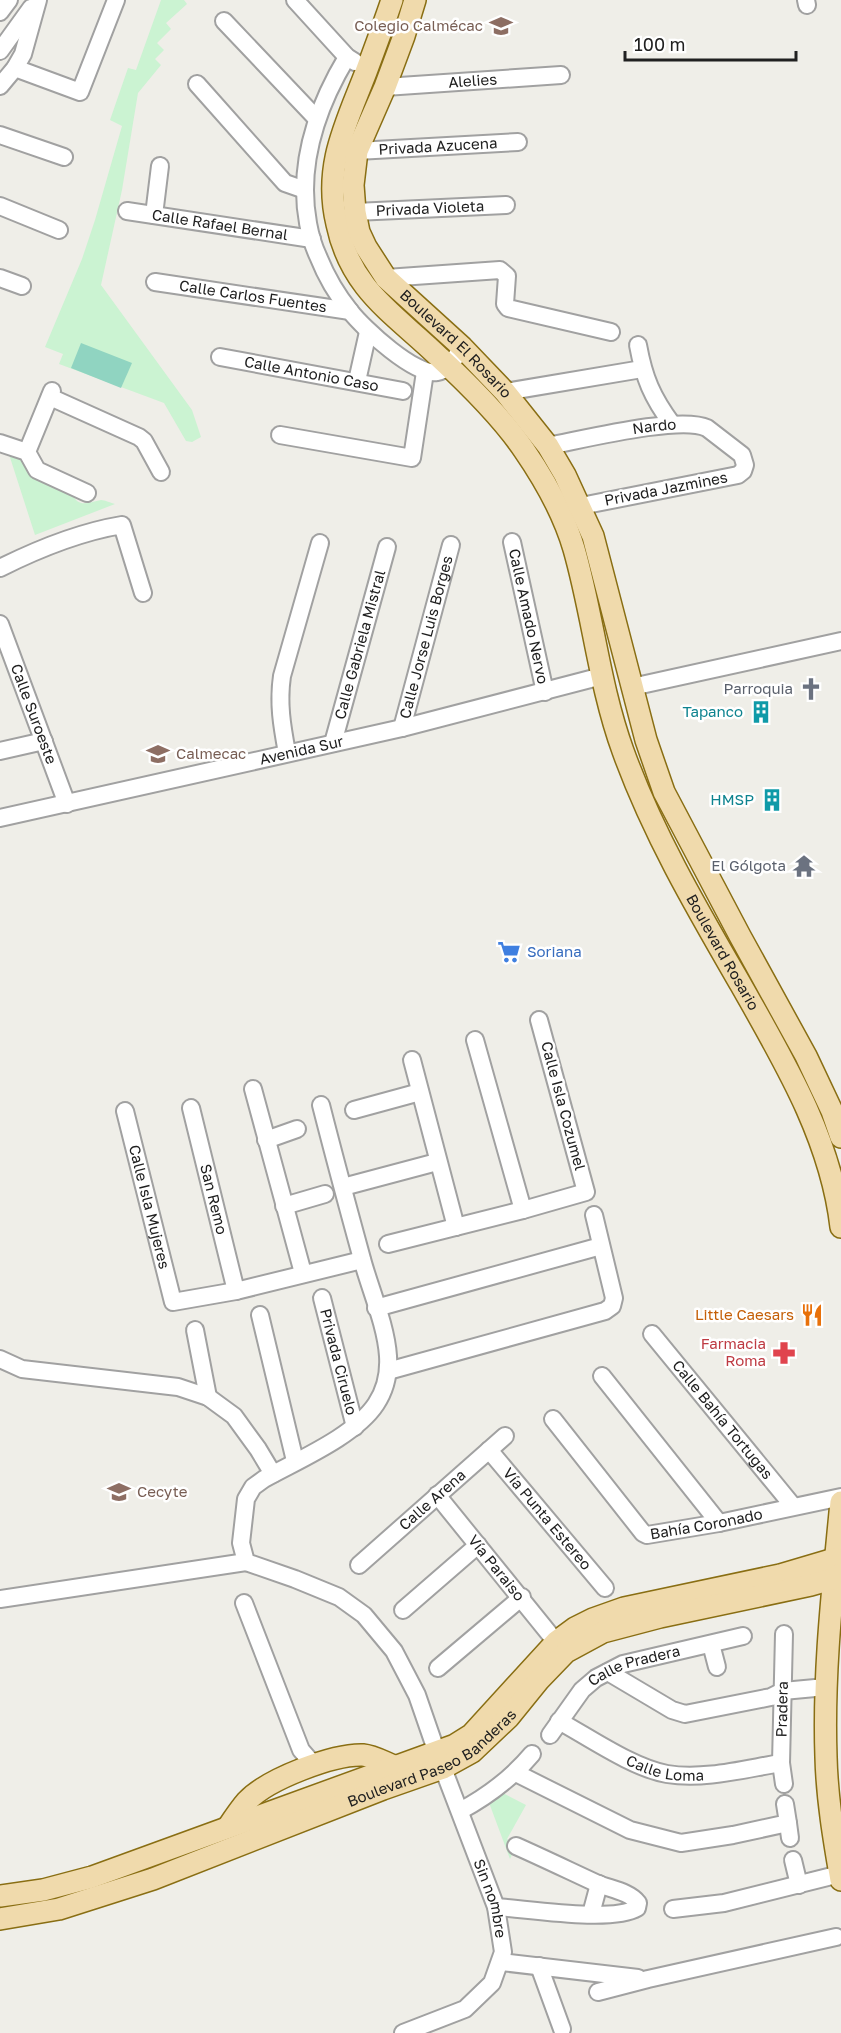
<svg xmlns="http://www.w3.org/2000/svg" width="841" height="2033" font-family="'Golos Text',sans-serif">
<rect width="100%" height="100%" fill="#efeee8"/>
<!-- park -->
<g fill="#cbf3d2">
<polygon points="161,0 184,0 187,4 166,23 171,29 157,43 164,50 155,59 161,65 138,93 122,190 101,285 192,410 201,437 192,442 186,441 164,403 59,364 63,354 45,347 82,259 95,220 122,126 110,120 128,68 136,70"/>
<path d="M6,445L72,493C78,509 89,502 101,500C105,500 111,503 115,504L35,535Z"/>
<polygon points="501,1792 526,1805 507,1839 516,1846 510,1859 488,1800"/>
</g>
<!-- pitch -->
<polygon fill="#90d4c1" points="81,343 132,363 121,388 71,368"/>
<g fill="none" stroke-linecap="round" stroke-linejoin="round">
<!-- minor casing -->
<g stroke="#a1a1a1" stroke-width="20">
<g id="minor">
<polyline points="295,0 347,57 355,62"/>
<polyline points="806,0 807,5"/>
<polyline points="0,12 9,0"/>
<polyline points="224,21 317,119"/>
<polyline points="0,51 31,8"/>
<path d="M347,57C323,97 305,141 305,190C305,211 309,237 318,256C326,276 337,295 350,311C363,328 416,377 437,372C450,370 456,356 462,347"/>
<polyline points="15,68 80,92 116,0"/>
<polyline points="197,84 285,183 305,190"/>
<polyline points="0,86 15,68 23,54 38,0"/>
<path id="s1" d="M385,87L561,75"/>
<polyline points="0,135 64,157"/>
<path id="s2" d="M357,151L518,142"/>
<polyline points="0,206 59,230"/>
<path id="s3" d="M127,211L312,239"/>
<path id="s4" d="M355,212L506,205"/>
<polyline points="154,215 160,166"/>
<polyline points="0,278 22,286"/>
<polyline points="386,278 500,270 507,276 505,304 508,308 611,332"/>
<path id="s5" d="M155,282L350,311"/>
<path d="M638,345C644,378 652,397 672,424"/>
<path id="s6" d="M220,357L403,391"/>
<polyline points="357,381 368,332"/>
<polyline points="505,392 642,369"/>
<polyline points="50,397 139,437 144,441 161,472"/>
<polyline points="280,435 412,458 425,372"/>
<polyline points="0,443 27,452 37,470 87,493"/>
<path id="s7" d="M548,446C581,440 680,415 707,428L742,455L745,465L743,471L738,475L581,506"/>
<polyline points="27,452 52,391"/>
<path id="s8" d="M512,542L545,692"/>
<path d="M0,568C38,549 80,532 122,525L143,593"/>
<path id="s9" d="M0,624L67,804"/>
<polyline points="632,687 841,641"/>
<path id="s10" d="M402,728L451,545"/>
<path id="s11" d="M333,743L387,547"/>
<polyline points="0,751 44,741"/>
<path d="M287,753C282,726 278,703 282,676L320,543"/>
<path id="s12" d="M0,818L402,728L602,676"/>
<polyline points="475,1040 523,1210"/>
<polyline points="412,1060 456,1227"/>
<polyline points="253,1089 303,1273"/>
<path id="s13" d="M321,1105C334,1156 348,1208 362,1259C370,1289 386,1325 388,1356C389,1372 386,1389 376,1404C355,1436 298,1460 264,1479L253,1487L246,1499L241,1543L246,1562L295,1579L339,1597L364,1615L394,1651L417,1695L436,1750L496,1907L503,1952L492,1983L465,2009L403,2033"/>
<path id="s14" d="M191,1108L236,1291"/>
<polyline points="354,1110 420,1092"/>
<path id="s15" d="M125,1111L173,1302L236,1291L362,1260"/>
<polyline points="266,1140 297,1129"/>
<polyline points="343,1187 437,1162"/>
<polyline points="284,1206 325,1194"/>
<polyline points="388,1244 523,1210 586,1192 539,1020"/>
<path id="s16" d="M322,1298L355,1427"/>
<polyline points="376,1308 601,1246"/>
<polyline points="260,1315 295,1461"/>
<polyline points="195,1330 208,1397"/>
<path id="s17" d="M652,1334L793,1506"/>
<polyline points="0,1359 22,1369 178,1387 208,1397 234,1416 258,1449 273,1474"/>
<polyline points="388,1371 605,1311 612,1306 614,1298 594,1215"/>
<polyline points="602,1376 719,1523"/>
<path id="s18" d="M553,1419L643,1533L647,1535L719,1523L841,1497"/>
<path id="s19" d="M489,1450L605,1588"/>
<path id="s20" d="M437,1495L556,1642"/>
<path id="s21" d="M359,1565L505,1436"/>
<polyline points="0,1599 246,1562"/>
<polyline points="244,1603 301,1750 314,1765"/>
<polyline points="403,1610 478,1545"/>
<polyline points="711,1644 717,1667"/>
<polyline points="438,1668 522,1597"/>
<polyline points="608,1672 672,1710 685,1714 771,1697 783,1691 826,1687"/>
<path id="s22" d="M559,1721C590,1738 633,1768 667,1774C704,1780 744,1769 781,1763"/>
<path id="s23" d="M550,1735L582,1690L596,1678L623,1664L743,1636"/>
<polyline points="516,1773 630,1830 681,1843 733,1835 788,1823 785,1804"/>
<path id="s24" d="M784,1784L781,1763L784,1634"/>
<path d="M460,1811C488,1796 511,1779 532,1754"/>
<polyline points="788,1823 790,1838"/>
<polyline points="793,1860 799,1885"/>
<path d="M496,1907C528,1909 612,1923 637,1908L638,1903C629,1891 609,1889 596,1883C570,1871 543,1858 516,1846"/>
<polyline points="673,1909 724,1903 840,1874"/>
<polyline points="591,1914 599,1884"/>
<polyline points="501,1962 638,1978"/>
<polyline points="539,1966 562,2029"/>
<polyline points="598,1992 648,1979 836,1937"/>
</g>
</g>
<!-- major casing -->
<g stroke="#896e13" stroke-width="24">
<g id="major">
<path id="s25" d="M392,0C384,24 375,48 366,72C346,124 323,166 337,224C351,291 395,314 440,358C468,384 503,419 524,450C544,479 564,515 574,549C593,615 599,685 623,751C653,834 697,909 741,985C784,1061 831,1139 841,1227"/>
<path id="s26" d="M415,0L404,36L385,87L357,151L353,185L355,212L359,232L366,247L386,278L462,347L505,392L548,446L565,475L593,536L646,740L664,792L740,936L806,1056L832,1111L841,1137"/>
<path d="M841,1502C833,1587 823,1671 826,1757C827,1798 834,1840 841,1880"/>
<path d="M228,1827C234,1818 240,1809 247,1801C268,1779 333,1754 363,1755C373,1756 384,1762 394,1766"/>
<polyline points="0,1896 43,1890 92,1877 455,1745 471,1735 556,1642 575,1628 593,1619 624,1608 780,1575 834,1559 841,1561"/>
<path id="s27" d="M0,1919L59,1909L153,1879L383,1789L443,1768L472,1752L509,1717L539,1680L566,1652L603,1632L660,1617L811,1585L832,1579L841,1574"/>
</g>
</g>
<!-- minor -->
<use href="#minor" stroke="#fff" stroke-width="16"/>
<!-- major -->
<use href="#major" stroke="#f0daac" stroke-width="21"/>
</g>
<!-- icons -->
<defs>
<g id="school-bare" transform="scale(1.8)"><path d="M0-5L7-2L0 1L-7-2ZM-4 1L0 2.5L4 1V4Q0 6-4 4Z" fill="#8d6e63" stroke="#fff" stroke-width="2.5" paint-order="stroke"/></g>
<g id="church-bare" transform="scale(1.8)"><path d="M-1.2-6h2.4v3.5h3.3v2.4h-3.3V6h-2.4V-.1h-3.3v-2.4h3.3Z" fill="#6b7280" stroke="#fff" stroke-width="2.5" paint-order="stroke"/></g>
<g id="building-bare" transform="scale(1.8)"><path d="M-4-6H4V6H1V3H-1V6H-4ZM-2.5-4.3h1.7v1.8h-1.7ZM.8-4.3h1.7v1.8H.8ZM-2.5-1h1.7V.8h-1.7ZM.8-1h1.7V.8H.8Z" fill="#0f9aa8" stroke="#fff" stroke-width="2.5" paint-order="stroke"/></g>
<g id="temple-bare" transform="scale(1.8)"><path d="M0-6L5-2H3V0L6.5 2.5H4V6H1.5V3h-3V6H-4V2.5H-6.5L-3 0V-2H-5Z" fill="#6b7280" stroke="#fff" stroke-width="2.5" paint-order="stroke"/></g>
<g id="supermarket-bare" transform="scale(1.8)"><path d="M-6-5.5h2.5l.6 2H6L4.5 2H-2.5L-4.4-4H-6ZM-1.5 3.2a1.3 1.3 0 1 0 .1 0ZM3 3.2a1.3 1.3 0 1 0 .1 0Z" fill="#3f7fe0" stroke="#fff" stroke-width="2.5" paint-order="stroke"/></g>
<g id="restaurant-bare" transform="scale(1.8)"><path d="M-5-6h1v4h1v-4h1v4h1v-4h1v5L-1.5 .5V6h-2V.5L-5-1ZM5-6V6H3V1.5H1.5Q1.5-4 5-6Z" fill="#e8710a" stroke="#fff" stroke-width="2.5" paint-order="stroke"/></g>
<g id="pharmacy-bare" transform="scale(1.8)"><path d="M-2-6h4v4h4v4h-4v4h-4v-4h-4v-4h4Z" fill="#e0444e" stroke="#fff" stroke-width="2.5" paint-order="stroke"/></g>
</defs>
<g fill-rule="evenodd">
<use href="#school-bare" x="501" y="26"/>
<use href="#church-bare" x="811" y="689"/>
<use href="#building-bare" x="761" y="712"/>
<use href="#school-bare" x="158" y="754"/>
<use href="#building-bare" x="772" y="800"/>
<use href="#temple-bare" x="804" y="866"/>
<use href="#supermarket-bare" x="509" y="952"/>
<use href="#restaurant-bare" x="812" y="1315"/>
<use href="#pharmacy-bare" x="784" y="1353"/>
<use href="#school-bare" x="119" y="1492"/>
</g>
<g text-anchor="middle" stroke-width="5" stroke-linejoin="round" paint-order="stroke">
<!-- education labels -->
<g font-size="15" fill="#785e54" stroke="#fff" text-anchor="start">
<text x="483" y="31" text-anchor="end">Colegio Calmécac</text>
<text x="176" y="759">Calmecac</text>
<text x="137" y="1497">Cecyte</text>
</g>
<!-- street labels -->
<g font-size="15" fill="#202020" stroke="#fff">
<text dy="5" stroke="none"><textPath href="#s1" startOffset="88">Alelies</textPath></text>
<text dy="5" stroke="none"><textPath href="#s2" startOffset="81">Privada Azucena</textPath></text>
<text dy="5" stroke="none"><textPath href="#s4" startOffset="75">Privada Violeta</textPath></text>
<text dy="5" stroke="none"><textPath href="#s3" startOffset="94">Calle Rafael Bernal</textPath></text>
<text dy="5" stroke="none"><textPath href="#s5" startOffset="99">Calle Carlos Fuentes</textPath></text>
<text dy="5" stroke="none"><textPath href="#s26" startOffset="393">Boulevard El Rosario</textPath></text>
<text dy="5" stroke="none"><textPath href="#s6" startOffset="93">Calle Antonio Caso</textPath></text>
<text dy="5" stroke="none"><textPath href="#s7" startOffset="108">Nardo</textPath></text>
<text transform="translate(666 489) rotate(-11)" y="5">Privada Jazmines</text>
<text dy="5" stroke="none"><textPath href="#s8" startOffset="76">Calle Amado Nervo</textPath></text>
<text dy="5" stroke="none"><textPath href="#s10" startOffset="94">Calle Jorse Luis Borges</textPath></text>
<text dy="5" stroke="none"><textPath href="#s11" startOffset="102">Calle Gabriela Mistral</textPath></text>
<text dy="5" stroke="none"><textPath href="#s9" startOffset="96">Calle Suroeste</textPath></text>
<text dy="5" stroke="none"><textPath href="#s12" startOffset="309">Avenida Sur</textPath></text>
<text dy="5" stroke="none"><textPath href="#s25" startOffset="1076">Boulevard Rosario</textPath></text>
<text transform="translate(563 1106) rotate(75)" y="5">Calle Isla Cozumel</text>
<text dy="5" stroke="none"><textPath href="#s14" startOffset="94">San Remo</textPath></text>
<text dy="5" stroke="none"><textPath href="#s15" startOffset="99">Calle Isla Mujeres</textPath></text>
<text dy="5" stroke="none"><textPath href="#s16" startOffset="66">Privada Ciruelo</textPath></text>
<text dy="5" stroke="none"><textPath href="#s17" startOffset="111">Calle Bahía Tortugas</textPath></text>
<text dy="5" stroke="none"><textPath href="#s21" startOffset="98">Calle Arena</textPath></text>
<text dy="5" stroke="none"><textPath href="#s19" startOffset="90">Vía Punta Estereo</textPath></text>
<text dy="5" stroke="none"><textPath href="#s18" startOffset="210">Bahía Coronado</textPath></text>
<text dy="5" stroke="none"><textPath href="#s20" startOffset="94">Vía Paraiso</textPath></text>
<text dy="5" stroke="none"><textPath href="#s23" startOffset="114">Calle Pradera</textPath></text>
<text dy="5" stroke="none"><textPath href="#s24" startOffset="75">Pradera</textPath></text>
<text dy="5" stroke="none"><textPath href="#s27" startOffset="464">Boulevard Paseo Banderas</textPath></text>
<text dy="5" stroke="none"><textPath href="#s22" startOffset="118">Calle Loma</textPath></text>
<text dy="5" stroke="none"><textPath href="#s13" startOffset="981">Sin nombre</textPath></text>
</g>
<!-- worship labels -->
<g font-size="15" fill="#5b616d" stroke="#fff" text-anchor="end">
<text x="793" y="694">Parroquia</text>
<text x="786" y="871">El Gólgota</text>
</g>
<!-- culture labels -->
<g font-size="15" fill="#0d838f" stroke="#fff" text-anchor="end">
<text x="743" y="717">Tapanco</text>
<text x="754" y="805">HMSP</text>
</g>
<!-- shop labels -->
<g font-size="15" fill="#366cbe" stroke="#fff" text-anchor="start">
<text x="527" y="957">Soriana</text>
</g>
<!-- food labels -->
<g font-size="15" fill="#c56008" stroke="#fff" text-anchor="end">
<text x="794" y="1320">Little Caesars</text>
</g>
<!-- health labels -->
<g font-size="15" fill="#be3a42" stroke="#fff" text-anchor="end">
<text x="766" y="1349">Farmacia<tspan x="766" dy="17">Roma</tspan></text>
</g>
</g>
<!-- scale -->
<path d="M625 51v9h171v-9" fill="none" stroke="#202020" stroke-width="3"/>
<text x="634" y="51" font-size="18" fill="#202020" stroke="#ffffff" stroke-width="4.5" paint-order="stroke">100 m</text>
</svg>
